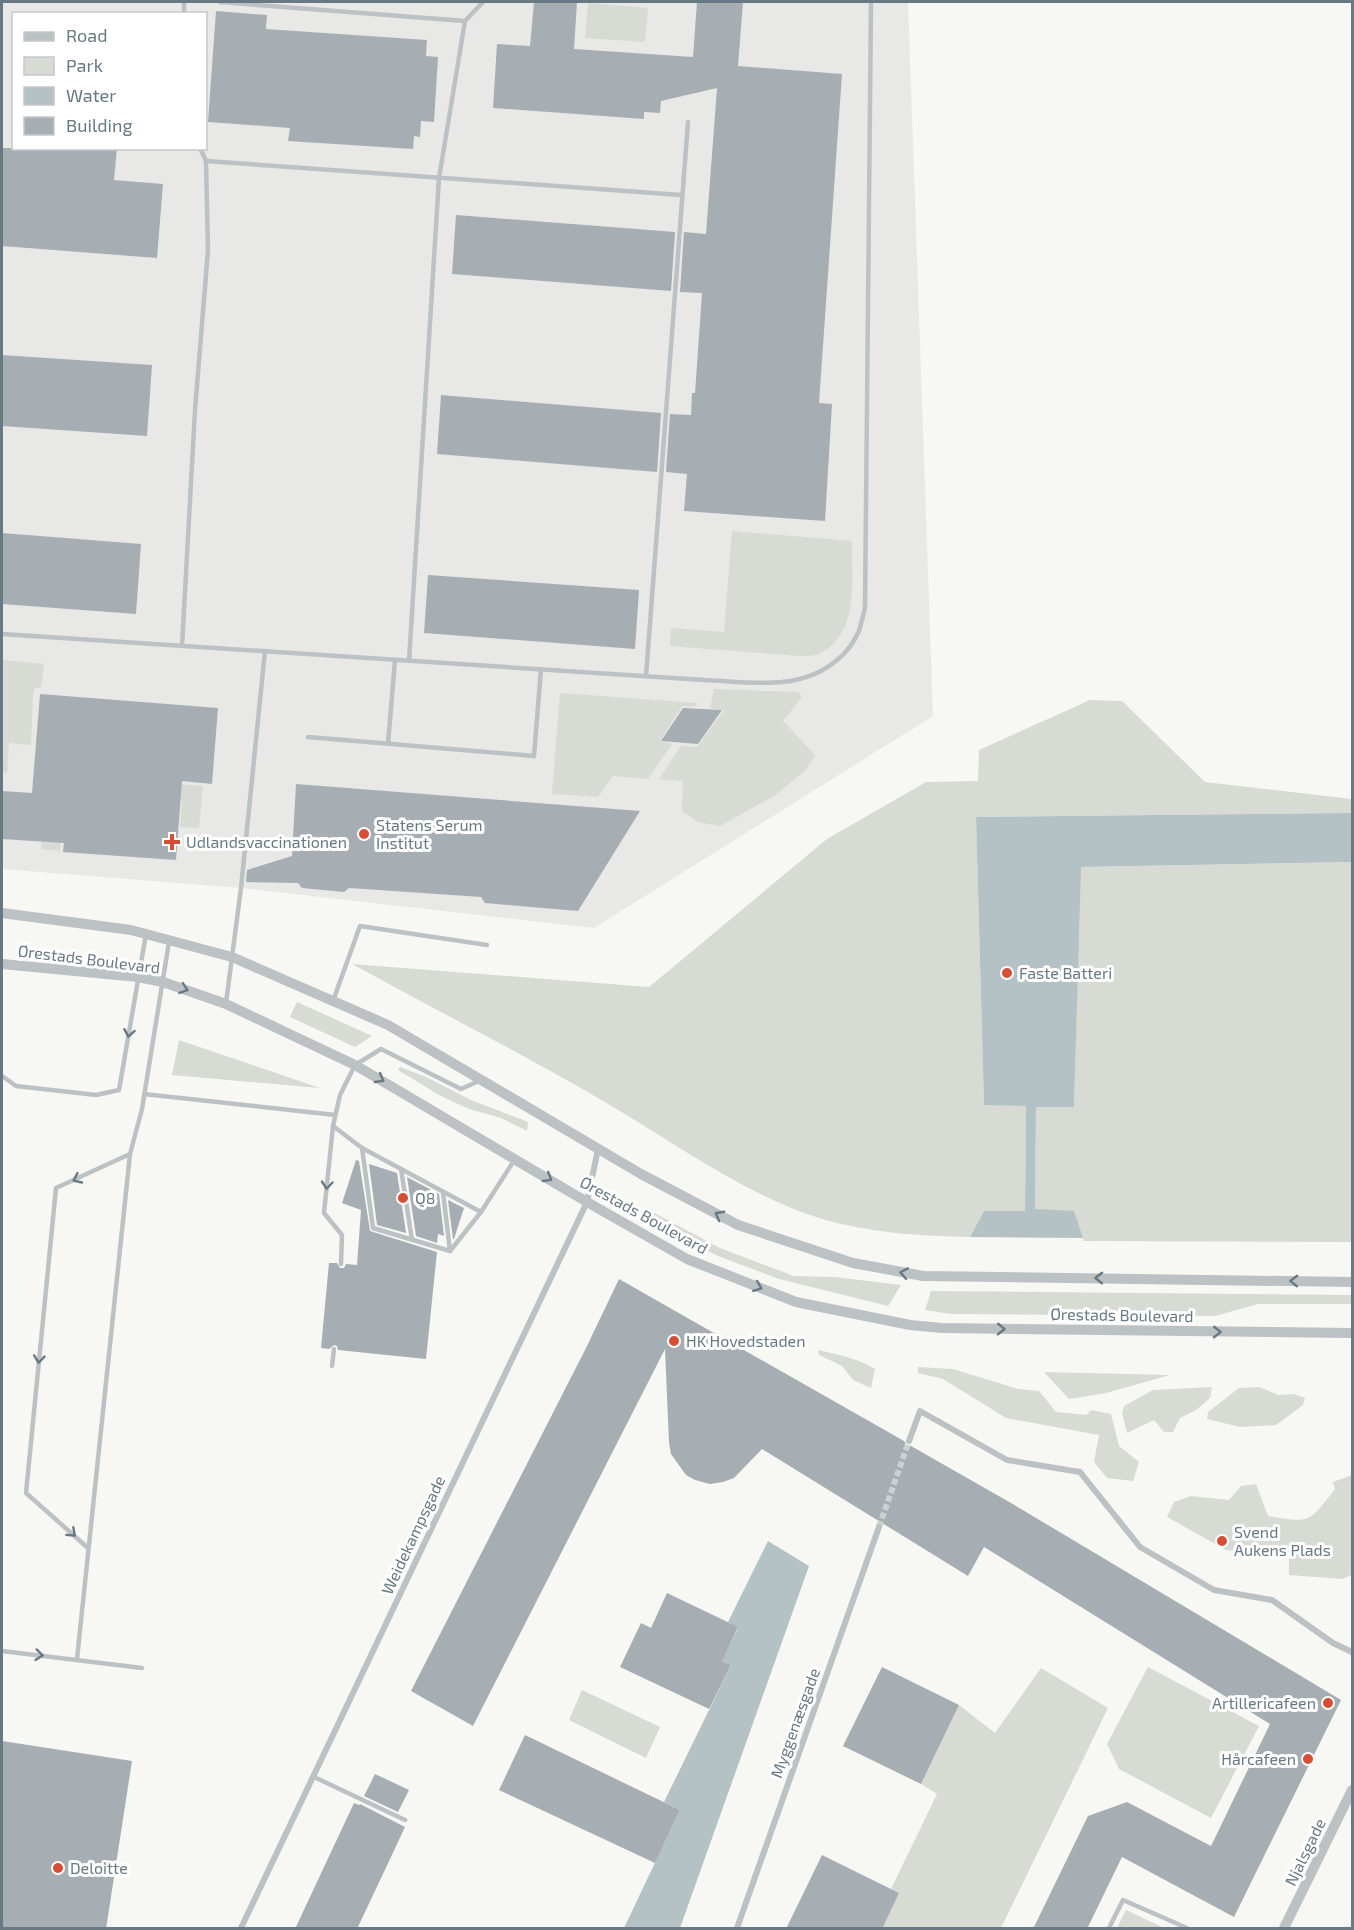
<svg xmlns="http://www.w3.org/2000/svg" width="1354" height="1930" font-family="'Exo 2',sans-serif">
<rect width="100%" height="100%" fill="#f7f7f4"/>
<!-- built -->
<path fill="#e8e8e7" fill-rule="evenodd" d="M2,2H908L933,716L594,928L241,888L2,869ZM14,14H206V148H14Z"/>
<!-- green -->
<g fill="#d7dbd4">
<polygon points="588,3 648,8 645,42 585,38"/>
<path d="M732,531L852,541C851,577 861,636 818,654C813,656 806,656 800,656L670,646L671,628L724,632Z"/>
<polygon points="2,660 44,664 41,687 35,688 33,694 31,745 9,743 7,773 2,772"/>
<polygon points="714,689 798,692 802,697 783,721 815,755 806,770 774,796 720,826 698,822 682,811 683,781 659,779 681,746 697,747 724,710 710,708"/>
<polygon points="560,693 697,703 696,707 682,706 660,741 672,744 648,779 613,776 598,797 552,794"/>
<path d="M1090,700L1122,701L1205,782L1352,799V813L976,817L984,1105H1026L1025,1212L984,1211L970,1237C921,1236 870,1233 822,1219C746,1196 672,1141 603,1101C521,1053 436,1010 352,964L649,987L827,839L926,782L978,781L979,750Z"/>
<polygon points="47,773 203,786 199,828 180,827 182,800 65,791 60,851 41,849"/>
<polygon points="1352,862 1352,1242 1083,1241 1083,1238 1035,1210 1036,1107 1074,1107 1080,867"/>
<polygon points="297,1002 372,1036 355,1047 290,1017"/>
<polygon points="179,1040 320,1088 172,1075"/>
<polygon points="400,1067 424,1076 471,1100 528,1122 527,1131 501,1118 469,1109 439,1095 398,1070"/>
<polygon points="645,1208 720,1248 794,1276 835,1277 901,1285 888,1306 779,1279 718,1256 642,1217"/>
<polygon points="931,1291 1352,1295 1352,1304 1258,1304 1215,1316 951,1314 925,1310"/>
<path d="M818,1350C839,1355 857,1358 875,1369L871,1388L853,1380L842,1366L819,1355Z"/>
<polygon points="918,1367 953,1369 1018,1389 1039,1391 1056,1412 1087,1415 1091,1410 1111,1414 1119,1446 1139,1462 1133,1481 1107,1478 1094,1462 1099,1435 1006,1418 943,1379 918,1373"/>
<polygon points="1044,1372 1170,1375 1106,1393 1069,1399"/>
<polygon points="1212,1387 1210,1398 1196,1410 1180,1418 1173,1432 1164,1432 1154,1420 1127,1433 1122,1413 1124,1406 1153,1390"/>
<polygon points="1259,1387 1279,1395 1293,1394 1305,1398 1303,1405 1276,1425 1240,1427 1207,1419 1208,1412 1239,1388"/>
<path d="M1352,1475V1575L1342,1579L1289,1575V1555L1226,1550L1167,1517L1174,1502L1191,1496L1229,1500L1241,1486L1256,1484L1268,1516C1311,1524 1309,1522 1335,1489L1333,1482Z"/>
<polygon points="1148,1667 1259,1726 1211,1818 1119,1769 1107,1744"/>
<polygon points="1041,1668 1108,1708 1001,1928 882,1928 899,1893 891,1889 937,1794 921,1784 959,1705 995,1733"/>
<polygon points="582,1690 660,1727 646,1758 569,1720"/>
<polygon points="1126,1910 1164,1928 1117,1928"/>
</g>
<!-- water -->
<g fill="#b5c2c5">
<polygon points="1352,813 1352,862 1081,867 1074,1107 1036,1107 1035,1209 1074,1211 1083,1238 970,1237 984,1211 1025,1211 1026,1106 984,1105 976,817"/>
<polygon points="768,1541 809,1566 680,1928 624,1928 680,1810 664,1802 731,1665 716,1658 725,1654 738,1628 728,1622"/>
</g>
<!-- building -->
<g fill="#a6aeb3">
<polygon points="534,2 577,2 574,49 693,57 697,2 743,2 738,66 842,74 819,403 832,404 825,521 684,511 687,474 666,472 670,414 691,415 692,393 695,393 702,293 680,292 684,232 706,234 717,88 661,101 660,113 644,112 644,119 493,108 497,44 530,46"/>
<polygon points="216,11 267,15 266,29 427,40 426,56 438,57 434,122 421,121 420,137 414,136 413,149 288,141 290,128 208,122"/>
<polygon points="2,148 117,148 114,180 163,184 157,258 2,246"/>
<polygon points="456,215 675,232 671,291 452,274"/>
<polygon points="2,355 152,365 147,436 2,426"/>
<polygon points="441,395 661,413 657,472 437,454"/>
<polygon points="2,533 141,544 136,614 2,604"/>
<polygon points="428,575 639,590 635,649 424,633"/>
<polygon points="40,694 218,708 212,784 182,781 176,860 63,852 64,843 2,839 2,791 32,793"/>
<polygon points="683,708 722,710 698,744 661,741"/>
<polygon points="296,784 640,811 578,911 485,903 481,897 349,888 344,892 302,888 298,883 246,882 247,870 292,856"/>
<polygon points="356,1160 359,1161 370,1231 437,1252 426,1359 338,1350 337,1346 334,1345 329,1349 321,1348 329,1263 337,1263 340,1268 344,1268 346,1264 357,1265 361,1210 342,1203"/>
<polygon points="369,1164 397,1173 406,1233 377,1225"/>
<polygon points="407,1177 439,1194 444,1236 438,1234 437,1243 416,1236"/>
<polygon points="448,1200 464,1208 454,1239 453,1239"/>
<polygon points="619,1279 904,1441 907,1446 911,1446 1011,1503 1341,1700 1234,1917 1122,1857 1087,1929 1033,1929 1088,1816 1127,1802 1211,1846 1270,1724 984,1547 968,1576 762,1449 734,1478 723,1482 710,1484 695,1480 686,1475 671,1454 669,1443 665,1349 473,1726 411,1691 586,1348"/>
<polygon points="667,1593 738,1627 722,1661 731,1665 709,1709 620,1667 641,1623 651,1628"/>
<polygon points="882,1667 959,1705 921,1784 843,1746"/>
<polygon points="525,1735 680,1810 655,1863 499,1790"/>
<polygon points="2,1741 132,1761 106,1929 2,1929"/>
<polygon points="375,1774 409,1790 398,1812 364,1796"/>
<polygon points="354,1803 359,1805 360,1804 405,1827 383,1874 357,1929 295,1929"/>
<polygon points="822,1855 899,1893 882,1929 786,1929"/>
</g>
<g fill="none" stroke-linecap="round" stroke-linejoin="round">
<!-- minor-tunnel -->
<polyline stroke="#ccd1d2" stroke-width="6" stroke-dasharray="6 3" stroke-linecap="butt" points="879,1527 909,1441"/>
<!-- service -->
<g stroke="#bcc1c4" stroke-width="4.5">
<polyline points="184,2 184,14"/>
<polyline points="220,2 465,21"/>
<polyline points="206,161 681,195"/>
<path d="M2,634L704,680C749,682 800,692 837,660C846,653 854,642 859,631C861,624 863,616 865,608L871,2"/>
<polyline points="182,646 195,410 208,250 206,161 200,148"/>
<polyline points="409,661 439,178 465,21 483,2"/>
<polyline points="646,676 688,122"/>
<polyline points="308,737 534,756 541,669"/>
<polyline points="388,744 395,660"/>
<polyline points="333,1001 360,926 487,945"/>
<polyline points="226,1003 241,888 265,651"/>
<polyline points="2,1076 16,1086 96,1095 119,1090 146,934"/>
<polyline points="479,1081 461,1089 381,1049 355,1065 340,1095 333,1126 362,1148 481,1212 515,1159"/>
<polyline points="144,1094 335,1115"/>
<polyline points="333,1126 324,1213 342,1235 341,1264"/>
<polyline points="362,1148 373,1228 450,1251 481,1212"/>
<polyline points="401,1169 412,1240"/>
<polyline points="443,1192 450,1251"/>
<polyline points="332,1366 334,1349"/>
<polyline points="88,1548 26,1493 56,1188 130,1154"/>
<polyline points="2,1651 142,1668"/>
<polyline points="77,1659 130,1154 142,1109 169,942"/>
<polyline points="314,1777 405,1820"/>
<polyline points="1109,1928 1123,1900 1187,1928"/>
</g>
<!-- minor -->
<g stroke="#bcc1c4" stroke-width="6">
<polyline points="909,1441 920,1411 1007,1460 1080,1472 1140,1547 1214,1590 1272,1600 1333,1643 1352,1652"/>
<polyline points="241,1928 587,1202 598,1149"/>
<polyline points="737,1928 879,1527"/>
</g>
<!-- tertiary -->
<g stroke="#bcc1c4" stroke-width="10">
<polyline points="2,913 131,930 232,957 388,1025 641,1174 738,1225 853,1263 923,1276 1352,1282"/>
<polyline points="2,964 138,977 163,982 226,1004 355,1065 587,1202 687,1259 796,1302 910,1325 942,1328 1352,1333"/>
<polyline points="1284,1928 1352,1790"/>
</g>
</g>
<!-- one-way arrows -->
<defs><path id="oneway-chevron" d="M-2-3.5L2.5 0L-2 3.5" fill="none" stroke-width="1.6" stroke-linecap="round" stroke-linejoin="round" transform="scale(1.5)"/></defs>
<g stroke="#687983">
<use href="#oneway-chevron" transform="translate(184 989) rotate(19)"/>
<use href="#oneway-chevron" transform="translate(129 1033) rotate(100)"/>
<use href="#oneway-chevron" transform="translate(380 1079) rotate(30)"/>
<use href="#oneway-chevron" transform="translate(548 1178) rotate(31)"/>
<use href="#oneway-chevron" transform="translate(77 1179) rotate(155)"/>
<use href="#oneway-chevron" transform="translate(327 1185) rotate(95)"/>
<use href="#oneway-chevron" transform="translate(719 1215) rotate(-152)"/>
<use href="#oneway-chevron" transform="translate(904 1273) rotate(-169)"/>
<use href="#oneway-chevron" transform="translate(1099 1278) rotate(-179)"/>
<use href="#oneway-chevron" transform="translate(1294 1281) rotate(-179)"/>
<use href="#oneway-chevron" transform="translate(758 1287) rotate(21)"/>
<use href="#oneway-chevron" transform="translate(1001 1329) rotate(1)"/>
<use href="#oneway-chevron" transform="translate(1217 1332) rotate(1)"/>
<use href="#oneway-chevron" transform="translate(39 1359) rotate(96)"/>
<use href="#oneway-chevron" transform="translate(72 1533) rotate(42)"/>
<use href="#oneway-chevron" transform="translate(39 1655) rotate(6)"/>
</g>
<!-- markers -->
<g fill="#d64f35" stroke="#fff" stroke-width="2">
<circle cx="364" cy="834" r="6"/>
<path d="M169 833h6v6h6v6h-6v6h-6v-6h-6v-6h6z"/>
<circle cx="1007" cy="973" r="6"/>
<circle cx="403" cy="1198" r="6"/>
<circle cx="674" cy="1341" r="6"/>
<circle cx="1222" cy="1541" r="6"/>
<circle cx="1328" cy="1703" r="6"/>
<circle cx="1308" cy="1759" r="6"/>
<circle cx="58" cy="1868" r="6"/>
</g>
<g text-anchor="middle" stroke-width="6" stroke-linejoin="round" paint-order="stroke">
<!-- poi labels -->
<g font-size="16" fill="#687983" stroke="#fff" text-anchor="start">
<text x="376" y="831">Statens Serum<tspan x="376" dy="18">Institut</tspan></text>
<text x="186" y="848">Udlandsvaccinationen</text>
<text x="1019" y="979">Faste Batteri</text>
<text x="415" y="1204">Q8</text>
<text x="686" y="1347">HK Hovedstaden</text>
<text x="1234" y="1538">Svend<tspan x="1234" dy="18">Aukens Plads</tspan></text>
<text x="1316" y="1709" text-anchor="end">Artillericafeen</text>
<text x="1296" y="1765" text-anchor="end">Hårcafeen</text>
<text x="70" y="1874">Deloitte</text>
</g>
<!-- street labels -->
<g font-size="16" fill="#687983" stroke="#fff">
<text transform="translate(89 959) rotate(7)" y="6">Ørestads Boulevard</text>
<text transform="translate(644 1215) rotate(29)" y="6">Ørestads Boulevard</text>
<text transform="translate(1122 1315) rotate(1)" y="6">Ørestads Boulevard</text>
<text transform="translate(413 1535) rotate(-65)" y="6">Weidekampsgade</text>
<text transform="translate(795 1723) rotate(-70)" y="6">Myggenæsgade</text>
<text transform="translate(1305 1852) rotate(-64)" y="6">Njalsgade</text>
</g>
</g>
<!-- border -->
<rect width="1354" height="1930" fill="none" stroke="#687983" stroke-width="6"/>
<!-- legend -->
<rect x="12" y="12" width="195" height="138" fill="#ffffff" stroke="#c3c9cd" stroke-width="1.5"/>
<rect x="24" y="32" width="30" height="9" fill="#bcc1c4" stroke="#c3c9cd" stroke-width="1.5"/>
<text x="66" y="42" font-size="18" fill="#687983">Road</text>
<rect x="24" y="57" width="30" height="18" fill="#d7dbd4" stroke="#c3c9cd" stroke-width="1.5"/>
<text x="66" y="72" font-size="18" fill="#687983">Park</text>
<rect x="24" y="87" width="30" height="18" fill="#b5c2c5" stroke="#c3c9cd" stroke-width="1.5"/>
<text x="66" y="102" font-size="18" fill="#687983">Water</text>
<rect x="24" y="117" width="30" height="18" fill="#a6aeb3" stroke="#c3c9cd" stroke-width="1.5"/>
<text x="66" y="132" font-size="18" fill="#687983">Building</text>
</svg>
